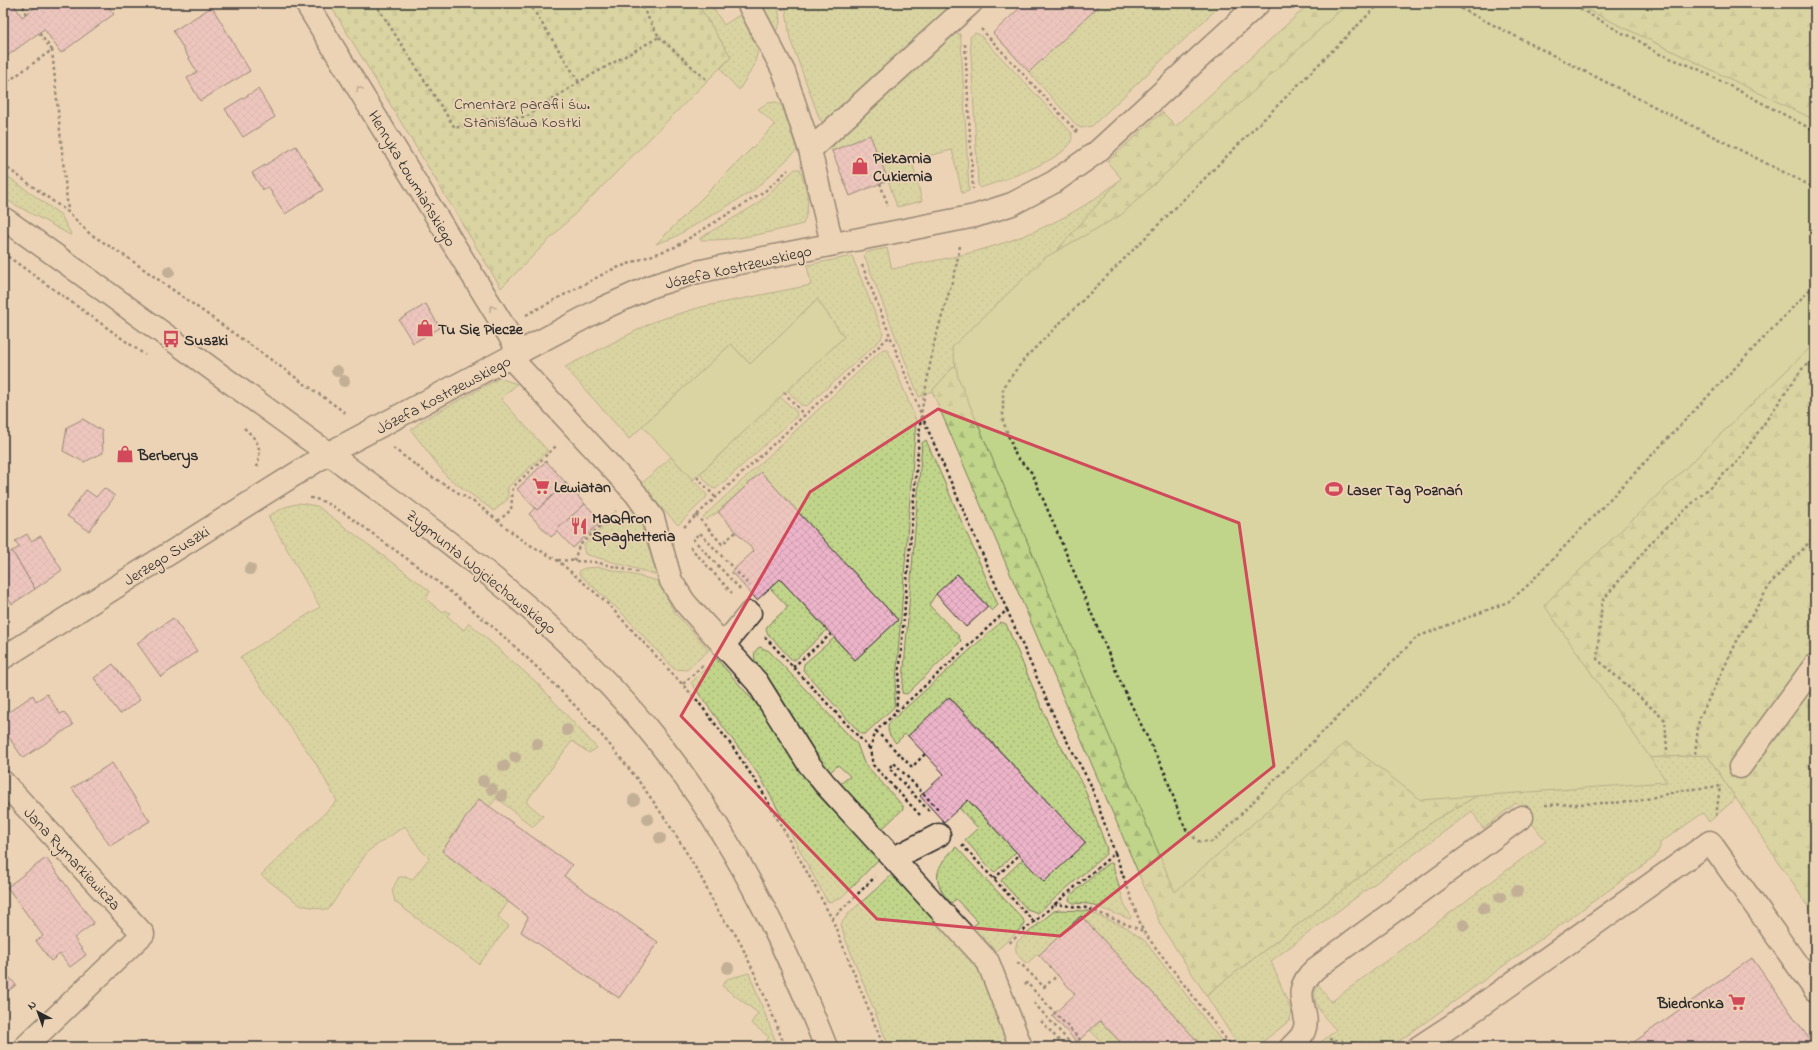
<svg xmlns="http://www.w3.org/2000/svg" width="1818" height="1050" font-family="'Indie Flower',sans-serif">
<defs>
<pattern id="grass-dots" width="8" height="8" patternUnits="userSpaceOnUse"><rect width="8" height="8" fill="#c0d48a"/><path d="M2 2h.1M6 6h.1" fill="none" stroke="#a5b677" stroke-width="1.8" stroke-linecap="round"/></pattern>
<pattern id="forest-firs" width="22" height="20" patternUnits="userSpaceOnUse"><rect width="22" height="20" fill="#c0d48a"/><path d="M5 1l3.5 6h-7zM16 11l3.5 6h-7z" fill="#a5b677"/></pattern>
<pattern id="cemetery-stones" width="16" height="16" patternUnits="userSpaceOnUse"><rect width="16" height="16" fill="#c0d48a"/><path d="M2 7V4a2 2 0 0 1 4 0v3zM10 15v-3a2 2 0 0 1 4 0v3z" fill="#a5b677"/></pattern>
<pattern id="building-cross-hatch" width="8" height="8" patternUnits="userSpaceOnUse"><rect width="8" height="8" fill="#edb4c9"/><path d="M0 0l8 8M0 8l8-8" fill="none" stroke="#cb9bad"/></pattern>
</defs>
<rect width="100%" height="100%" fill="#edd3b5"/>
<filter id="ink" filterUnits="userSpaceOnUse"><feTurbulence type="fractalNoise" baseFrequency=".025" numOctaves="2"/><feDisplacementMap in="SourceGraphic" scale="8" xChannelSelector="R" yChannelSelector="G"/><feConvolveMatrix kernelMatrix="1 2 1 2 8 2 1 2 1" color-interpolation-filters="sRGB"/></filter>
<g filter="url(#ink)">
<!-- grass -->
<g fill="url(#grass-dots)" stroke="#76805a">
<polygon points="697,3 710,3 724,25 741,14 758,50 754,66 739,90 725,75 721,68 731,57"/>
<polygon points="758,3 778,3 780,23 775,34"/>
<polygon points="785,3 961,3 825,124 820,120 790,39"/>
<polygon points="1102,3 1223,3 1092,126 1081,128 1077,126 1029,72"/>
<polygon points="954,33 960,34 961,41 969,191 962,193 952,150 912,160 922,201 897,207 888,180 870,136 832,151 828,144"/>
<path d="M975,33L980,35L1072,133C1072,138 1072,141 1069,145C1057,162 1001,181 980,188L978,184L970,37Z"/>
<polygon points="776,102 782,106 797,150 753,191 673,238 656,244 775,125 758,109 767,103"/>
<path d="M795,169H800C806,188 812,204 803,224C767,233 737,241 700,240V238L757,204Z"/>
<polygon points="3,173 61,215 72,236 3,198"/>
<path d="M1122,178L932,391L919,397L864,255L867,252L887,248L892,269C923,262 956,258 987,248C1036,234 1083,211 1122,178Z"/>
<polygon points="852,256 883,333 881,339 807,406 801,405 787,390 844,337 817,299 750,364 731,344 629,439 565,367 655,321 701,307 811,285 807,265"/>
<polygon points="883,349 887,349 889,353 916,420 894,707 865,734 861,734 803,670 804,664 834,638 855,660 898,620 761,472 718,512 706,520 703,517"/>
<polygon points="500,378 517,384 501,399 548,451 508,487 508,499 494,511 447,477 411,430 421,421"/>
<polygon points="780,397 796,411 797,416 716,489 712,488 700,474"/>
<polygon points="926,440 998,605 992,611 958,574 936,594 929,605 958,635 961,641 907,694 902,693 922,443"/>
<polygon points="671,457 707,495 706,498 678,525 640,485"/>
<polygon points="300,503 317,506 430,591 426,599 443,613 446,610 450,613 447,616 464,630 469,623 536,682 597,748 589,753 572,741 526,802 543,816 533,827 497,798 489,807 479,799 442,851 508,902 498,917 509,926 479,964 395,902 392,890 399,877 406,877 412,880 429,858 421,850 405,826 368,851 328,910 300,905 261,875 337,801 315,762 240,657 320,607 268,516 285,507"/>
<polygon points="633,508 639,516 657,575 585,554 583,546 612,519 617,524"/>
<polygon points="600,567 659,581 674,612 709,650 687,670 674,669 622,613 579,574 580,570 585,568"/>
<polygon points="780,579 827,630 795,660 791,659 768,634 766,629 768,625 788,607 770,588"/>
<path d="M1001,622L1006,624L1049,725L1084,787L1107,849L1106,854L1038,913L1027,909L1001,881L1003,878L1023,859L1086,843L950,697L908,736L905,734L896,743C890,736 886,732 889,723Z"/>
<path d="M760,647L769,651L857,744L864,763L903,806V809L883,828H880L839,785L850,776L838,765L829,773L824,767L755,660C754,654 754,650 760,647Z"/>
<polygon points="716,658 758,706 814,791 879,859 842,897 832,902 827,901 761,778 691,683"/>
<path d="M1707,755L1736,798L1709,822L1703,813L1660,843V847L1655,857L1391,1047H1315L1336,1030C1324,1016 1308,1003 1318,984L1331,1002L1546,841L1516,803L1483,829L1472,811L1271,961L1292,1013L1289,1021L1256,1047H1239L1206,995L1433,821L1534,763Z"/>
<polygon points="968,800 1016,852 995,872 992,870 965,840 978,828 959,808"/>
<path d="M956,847L1023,919L1025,925L996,951L972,927L978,922L956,899L951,903C930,880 935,867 956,847Z"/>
<polygon points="1112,863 1125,906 1131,916 1130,919 1089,904 1073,903 1069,900 1070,896 1107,864"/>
<polygon points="892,875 896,875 980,968 1010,1047 889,1047 845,938 841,924 848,914"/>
<path d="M1059,910L1087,911L1126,927L1145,941L1226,1047H1203L1081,916L1039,955L1037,954L1027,964C1019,957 1013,953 1017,942L1054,911Z"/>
<polygon points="749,973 778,1047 762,1047 769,1037 751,1023 758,1013 722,986 727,979"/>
<polygon points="1100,1021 1125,1047 1104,1047 1105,1046 1090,1030"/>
</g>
<!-- forest -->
<polygon fill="url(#forest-firs)" stroke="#76805a" points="1310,3 1815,3 1815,917 1707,755 1534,763 1433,821 1206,995 1161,926 932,391 1121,178 1107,162 1162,112 1176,126"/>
<!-- cemetery -->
<polygon fill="url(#cemetery-stones)" stroke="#76805a" points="329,3 697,3 731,57 501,288"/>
<!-- park -->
<g fill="#c0d48a" stroke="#76805a">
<polygon points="1348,3 1573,3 1815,120 1815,343 1544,605 1667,782 1421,800 1346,742 1175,892 958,377 952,347 1046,257 1121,215"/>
<polygon points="817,299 844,337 693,480 642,426 731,344 750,364"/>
</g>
<!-- building -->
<g fill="url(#building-cross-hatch)" stroke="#2b2b2b">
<polygon points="3,3 13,3 22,17 41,3 105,3 114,14 61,53 44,29 3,59"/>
<polygon points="1025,3 1102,3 1029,72 993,33"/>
<polygon points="212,7 250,71 200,101 187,78 197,72 173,31"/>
<polygon points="258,89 275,117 243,137 225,109"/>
<polygon points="870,135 888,180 850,196 832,151"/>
<polygon points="296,146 323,190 285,214 268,187 263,190 252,173"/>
<polygon points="426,304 440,328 413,343 399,320"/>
<polygon points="83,419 102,431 103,453 84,462 63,451 67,427"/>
<polygon points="546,461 566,483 537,510 517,489"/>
<polygon points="761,472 898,620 855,660 780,579 757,600 731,572 754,551 718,512"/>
<polygon points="566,483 585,504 556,530 557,532 551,537 529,514 535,508 537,510"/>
<polygon points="104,488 115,496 89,531 67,516 86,490 96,497"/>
<polygon points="585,504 602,521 573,548 556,530"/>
<polygon points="27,534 31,541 41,536 62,570 35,589 12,551 20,547 15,541"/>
<polygon points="12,551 35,589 12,604 3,591 3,557"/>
<polygon points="957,574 988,607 966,627 936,594"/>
<polygon points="173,618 197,651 161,677 137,643"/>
<polygon points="113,664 140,700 120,714 94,678"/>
<polygon points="47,694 60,714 64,712 73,725 23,758 3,729 3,716 33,695 36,701"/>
<polygon points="949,697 1086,843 1044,882 968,800 944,822 920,796 944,774 908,736"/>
<polygon points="112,763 150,821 110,846 72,788"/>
<polygon points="479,799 572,865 564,876 658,942 619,998 521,932 528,917 442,851"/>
<polygon points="46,858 94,923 74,938 86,955 70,967 60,954 51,961 36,941 43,936 7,887"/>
<polygon points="1081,916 1203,1047 1125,1047 1100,1021 1077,1042 1052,1016 1075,994 1039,955"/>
<polygon points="1752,958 1815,1047 1627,1047"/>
<polygon points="3,970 16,985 3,995"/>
</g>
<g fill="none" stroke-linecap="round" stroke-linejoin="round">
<!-- minor casing -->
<g stroke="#2b2b2b" stroke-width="25">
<g id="minor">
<polyline points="306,3 520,353"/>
<polyline points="748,3 784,72 810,150 832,244"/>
<polyline points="810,150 971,3"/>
<path d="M3,218C109,293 213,370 318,446C441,535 565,623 660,744C732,835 783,939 826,1047"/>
<polyline points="511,358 636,494 653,518 671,581 685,603 757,682 808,763 825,784 988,962 1021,1047"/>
<polyline points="723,646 750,613"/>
<polyline points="3,658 329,453 601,309 652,286 697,272 739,263 975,216 1012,204 1054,182 1097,152 1259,3"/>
<polyline points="1740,767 1815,665"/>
<polyline points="3,782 143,934 25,1047"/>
<polyline points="894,858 939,835"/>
<path d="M1291,1047C1295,1043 1301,1038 1303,1033C1314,1010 1286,996 1315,969L1522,817"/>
<polyline points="1419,1047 1466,1016 1710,842 1815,990"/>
</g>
</g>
<!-- path -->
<g stroke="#2b2b2b" stroke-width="2.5" stroke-dasharray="3 3" stroke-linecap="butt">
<polyline points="375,3 455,128 498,117 526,117 579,82 659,37 640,3"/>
<polyline points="529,3 579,82"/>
<polyline points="782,3 783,10"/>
<polyline points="1380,3 1026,357 1003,387 1003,421 1016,456 1032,473 1124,690 1165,773 1181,819 1187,831 1198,841 1213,842 1417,637 1508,602 1526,587 1815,284"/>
<polyline points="1450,3 1815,188"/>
<polyline points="1570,3 1622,33 1633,37 1657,53 1696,68 1815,131"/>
<polyline points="26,14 23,9 26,3"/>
<polyline points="981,29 1079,134"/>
<polyline points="659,37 708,81"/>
<polyline points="965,44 973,189"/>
<polyline points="52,50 68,211"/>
<polyline points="3,85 52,50 39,33"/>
<polyline points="3,165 68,212 89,233 131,260 347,414"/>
<polyline points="880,183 888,206"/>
<polyline points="960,246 955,272 934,343 921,414 1007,610"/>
<polyline points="3,253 145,355"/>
<polyline points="862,265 921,414 896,712"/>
<polyline points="526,315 611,270 675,247 765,191 788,170"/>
<polyline points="784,392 804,415"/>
<path d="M244,428C259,441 262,448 257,467"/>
<polyline points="393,448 429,475 477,504 523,541 557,560 605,601 696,699 732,746 762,791 813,883 832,919 884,1047"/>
<polyline points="697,477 716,498"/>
<path d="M310,498C332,499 375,537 395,550C492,620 584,703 653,801C671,827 688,854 703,881C709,893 714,906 722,917C725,922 730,926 733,931C741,942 746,956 752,968C764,994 775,1020 785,1047"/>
<polyline points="696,515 722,544 736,532"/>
<polyline points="498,521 511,510 513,487 556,446"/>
<polyline points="684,527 890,336"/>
<polyline points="690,547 732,593"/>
<polyline points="558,560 595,562 641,573"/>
<polyline points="574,561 579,546 616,511"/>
<polyline points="740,589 693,539 700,533 750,586"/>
<polyline points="765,637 870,749"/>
<polyline points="793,667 831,634"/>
<polyline points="683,684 704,664"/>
<polyline points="876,731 912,767 925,754"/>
<polyline points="1667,750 1665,720 1597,659 1602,601 1656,537 1738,461 1802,369 1815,359"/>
<polyline points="1695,754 1699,719 1739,637 1771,583 1815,536"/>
<polyline points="1545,805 1634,802 1683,790 1722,786"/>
<polyline points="929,811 889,768 894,763 938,809"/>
<polyline points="920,815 873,765 870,749 876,731 1007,610 1057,723 1090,783 1115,853 1008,944"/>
<polyline points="1716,816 1720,787"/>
<polyline points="962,845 1033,921"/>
<polyline points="1115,853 1143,931 1232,1047"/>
<polyline points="994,879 1019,855"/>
<polyline points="1054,904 1087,908 1143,931"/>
<polyline points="832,919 875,877"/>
<polyline points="1017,963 1022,965 1044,987 1058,975"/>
<polyline points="1025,985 1027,983 1085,1045 1083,1047"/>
<polyline points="1034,1003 1074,1047"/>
<polyline points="1041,1021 1065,1047"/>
<polyline points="1329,1039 1378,1047"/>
</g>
<!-- minor -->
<use href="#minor" stroke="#edd3b5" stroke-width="22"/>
</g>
<!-- trees -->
<g fill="#8e8471">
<circle cx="169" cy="272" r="6"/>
<circle cx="337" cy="371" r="6"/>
<circle cx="344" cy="381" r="6"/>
<circle cx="250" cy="569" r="6"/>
<circle cx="567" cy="730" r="6"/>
<circle cx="537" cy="744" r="6"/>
<circle cx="515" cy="757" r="6"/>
<circle cx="504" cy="766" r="6"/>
<circle cx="483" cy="781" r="6"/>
<circle cx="492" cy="789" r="6"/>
<circle cx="502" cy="796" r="6"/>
<circle cx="634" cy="800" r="6"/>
<circle cx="648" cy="819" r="6"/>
<circle cx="660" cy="838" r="6"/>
<circle cx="1517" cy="891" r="6"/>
<circle cx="1500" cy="897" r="6"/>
<circle cx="1484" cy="908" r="6"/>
<circle cx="1464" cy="925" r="6"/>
<circle cx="728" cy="968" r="6"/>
</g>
<!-- one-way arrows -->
<defs><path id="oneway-chevron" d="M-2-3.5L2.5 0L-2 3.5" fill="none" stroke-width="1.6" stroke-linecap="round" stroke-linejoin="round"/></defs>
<g stroke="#8c7f70">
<use href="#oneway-chevron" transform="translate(359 89) rotate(-121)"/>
<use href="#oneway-chevron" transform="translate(492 308) rotate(-121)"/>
</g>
</g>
<!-- marked area -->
<path d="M0 0H1818V1050H0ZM938,409L1239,523L1274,766L1060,936L877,919L681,716L810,492Z" fill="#edd3b5" fill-opacity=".55" fill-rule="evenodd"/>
<path fill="none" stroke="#d1495b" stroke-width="3" stroke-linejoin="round" d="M938,409L1239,523L1274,766L1060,936L877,919L681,716L810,492Z"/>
<!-- icons -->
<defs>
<g id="shop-bare" transform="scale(1.38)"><path d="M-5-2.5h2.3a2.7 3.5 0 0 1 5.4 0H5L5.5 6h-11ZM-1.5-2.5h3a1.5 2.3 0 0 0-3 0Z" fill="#d1495b" stroke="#edd3b5" stroke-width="2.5" paint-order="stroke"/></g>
<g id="bus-bare" transform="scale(1.38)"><path d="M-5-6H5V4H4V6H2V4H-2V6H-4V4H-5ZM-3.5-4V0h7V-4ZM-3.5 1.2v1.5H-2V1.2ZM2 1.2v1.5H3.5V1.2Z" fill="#d1495b" stroke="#edd3b5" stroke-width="2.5" paint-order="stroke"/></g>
<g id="supermarket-bare" transform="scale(1.38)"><path d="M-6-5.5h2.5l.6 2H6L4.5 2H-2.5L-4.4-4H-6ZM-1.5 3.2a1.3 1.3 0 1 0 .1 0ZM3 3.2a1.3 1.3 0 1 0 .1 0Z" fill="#d1495b" stroke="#edd3b5" stroke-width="2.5" paint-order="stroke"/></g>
<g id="stadium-bare" transform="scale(1.38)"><path d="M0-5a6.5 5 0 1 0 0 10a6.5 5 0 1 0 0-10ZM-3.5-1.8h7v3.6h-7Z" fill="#d1495b" stroke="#edd3b5" stroke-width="2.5" paint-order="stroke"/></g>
<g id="restaurant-bare" transform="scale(1.38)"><path d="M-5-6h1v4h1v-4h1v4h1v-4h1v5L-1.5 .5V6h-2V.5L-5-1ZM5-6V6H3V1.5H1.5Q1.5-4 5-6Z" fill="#d1495b" stroke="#edd3b5" stroke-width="2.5" paint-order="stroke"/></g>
</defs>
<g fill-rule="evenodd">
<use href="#shop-bare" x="860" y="166"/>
<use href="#shop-bare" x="425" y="328"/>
<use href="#bus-bare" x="171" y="339"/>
<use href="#shop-bare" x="125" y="454"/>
<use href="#supermarket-bare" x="541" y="486"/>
<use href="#stadium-bare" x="1334" y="489"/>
<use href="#restaurant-bare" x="579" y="526"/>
<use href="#supermarket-bare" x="1737" y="1002"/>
</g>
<g text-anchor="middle" stroke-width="3.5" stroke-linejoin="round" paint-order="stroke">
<!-- park labels -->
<g font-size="16" fill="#414439" stroke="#edd3b5">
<text x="522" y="109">Cmentarz parafii św.<tspan x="522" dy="18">Stanisława Kostki</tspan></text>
</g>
<!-- poi labels -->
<g font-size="16" font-weight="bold" fill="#2b2b2b" stroke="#edd3b5" text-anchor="start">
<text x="873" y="163">Piekarnia<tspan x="873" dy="18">Cukiernia</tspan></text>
<text x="438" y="334">Tu Się Piecze</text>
<text x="184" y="345">Suszki</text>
<text x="138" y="460">Berberys</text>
<text x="554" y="492">Lewiatan</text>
<text x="1347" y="495">Laser Tag Poznań</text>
<text x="592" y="523">MaQAron<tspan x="592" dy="18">Spaghetteria</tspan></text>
<text x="1724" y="1008" text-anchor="end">Biedronka</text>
</g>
<!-- street labels -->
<g font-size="16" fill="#2b2b2b" stroke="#edd3b5">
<text transform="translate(413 178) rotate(59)" y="6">Henryka Łowmiańskiego</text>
<text transform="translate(738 266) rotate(-13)" y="6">Józefa Kostrzewskiego</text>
<text transform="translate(443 394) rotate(-28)" y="6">Józefa Kostrzewskiego</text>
<text transform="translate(166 555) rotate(-32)" y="6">Jerzego Suszki</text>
<text transform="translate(482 571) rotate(39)" y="6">Zygmunta Wojciechowskiego</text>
<text transform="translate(73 858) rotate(47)" y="6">Jana Rymarkiewicza</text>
</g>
</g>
<!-- margin -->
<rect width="1818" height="1050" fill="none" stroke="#edd3b5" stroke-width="16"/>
<rect x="8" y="8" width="1802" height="1034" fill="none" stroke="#2b2b2b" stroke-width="1.5" filter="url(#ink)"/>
<!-- north arrow -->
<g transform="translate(38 1012) rotate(319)" stroke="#edd3b5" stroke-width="3" paint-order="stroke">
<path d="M0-3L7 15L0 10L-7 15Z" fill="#2b2b2b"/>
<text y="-6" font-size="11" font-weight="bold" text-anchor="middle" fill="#2b2b2b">N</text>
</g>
</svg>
